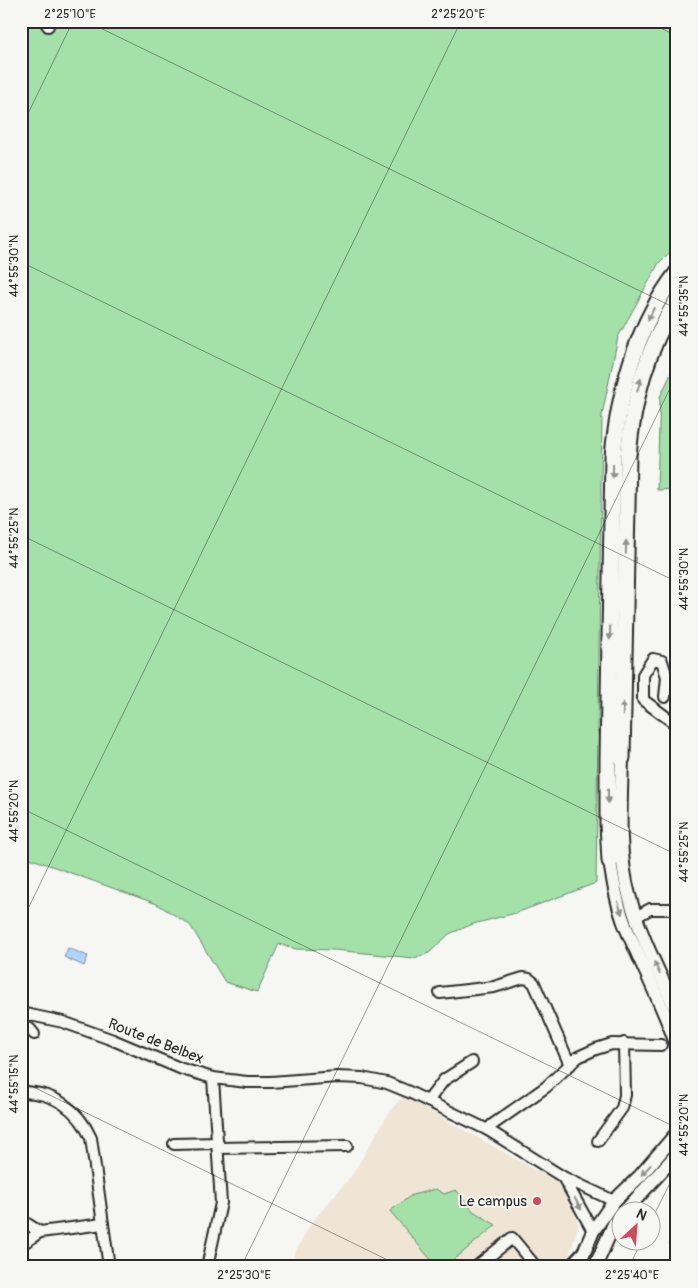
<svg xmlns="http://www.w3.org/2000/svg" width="698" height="1288" font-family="Pangolin,sans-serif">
<rect width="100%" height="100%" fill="#f6f6f2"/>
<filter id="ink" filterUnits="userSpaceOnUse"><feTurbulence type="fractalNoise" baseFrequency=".02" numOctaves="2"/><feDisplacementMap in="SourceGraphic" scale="10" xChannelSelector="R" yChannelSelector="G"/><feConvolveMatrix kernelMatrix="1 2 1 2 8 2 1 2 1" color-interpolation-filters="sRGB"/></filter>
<g filter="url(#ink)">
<!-- built -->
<polygon fill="#efe5d5" points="403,1096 559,1183 579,1223 566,1267 301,1267 293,1256 312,1222 352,1175 390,1111"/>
<!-- green -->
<g fill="#a4e1a9" stroke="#68866a">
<polygon points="21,21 677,21 677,245 659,263 618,337 602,415 596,883 516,913 473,924 449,934 429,953 414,958 335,950 296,949 279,944 257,992 225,982 190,925 157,904 21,855"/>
<polygon points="677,361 677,489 657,490 660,397"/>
<polygon points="436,1189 444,1194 456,1190 473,1211 496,1225 445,1267 437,1267 390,1211 412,1195"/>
</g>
<!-- water -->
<polygon fill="#afd4f8" stroke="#7a90a6" points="68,948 88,956 84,966 64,957"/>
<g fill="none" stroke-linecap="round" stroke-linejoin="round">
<!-- minor casing -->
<g stroke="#2b2b2b" stroke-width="14">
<g id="minor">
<polyline points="45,21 48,26"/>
<polyline points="665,697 667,677 662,661 653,659 643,675 643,700 677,725"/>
<polyline points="636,917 650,909 677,909"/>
<polyline points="440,993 494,987 523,978 529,979 534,983 570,1065"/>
<polyline points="21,1013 63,1022 113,1040 182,1069 213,1078 247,1082 271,1082 337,1077 362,1078 387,1083 409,1092 488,1130 563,1177 614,1201"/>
<polyline points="21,1027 30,1029 34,1034"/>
<path d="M21,1092C54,1092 78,1109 91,1138L109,1267"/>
<polyline points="428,1101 444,1080 472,1062"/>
<polyline points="488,1130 492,1125 546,1087 578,1057 596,1049 612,1044 661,1045"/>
<polyline points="598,1141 622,1108 625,1095 624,1043"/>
<polyline points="174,1144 218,1143"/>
<polyline points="218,1148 347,1146"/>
<polyline points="563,1177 593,1231"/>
<polyline points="21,1220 40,1232"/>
<polyline points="676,1241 677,1241"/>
<polyline points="21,1243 27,1241 40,1232 103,1224"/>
<polyline points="207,1267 221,1203 213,1078"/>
<polyline points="476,1267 512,1238 536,1267"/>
<polyline points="569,1267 583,1252"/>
</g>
</g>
<!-- major casing -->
<g stroke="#2b2b2b" stroke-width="16">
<g id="major">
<path d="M622,758C621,804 617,850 629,895C640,936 660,974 677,1012"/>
<path d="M610,861C613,882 617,904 625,925C642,966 663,1005 677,1046"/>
<polyline points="626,1210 677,1154"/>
<polyline points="578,1267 593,1231 614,1201 640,1176 677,1133"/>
<polyline points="595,1267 614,1224 620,1217"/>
</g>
</g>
<!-- highway casing -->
<g stroke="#2b2b2b" stroke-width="19">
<g id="highway">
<path d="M622,758L628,456C633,399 646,350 677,300"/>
<path d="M610,861L608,824V758L613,456C619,391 636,326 677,273"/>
</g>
</g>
<!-- minor -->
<use href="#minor" stroke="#f6f6f2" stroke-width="10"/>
<!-- major -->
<use href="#major" stroke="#f6f6f2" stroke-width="12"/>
<!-- highway -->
<use href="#highway" stroke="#f6f6f2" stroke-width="15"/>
</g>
<!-- one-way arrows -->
<defs><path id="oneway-solid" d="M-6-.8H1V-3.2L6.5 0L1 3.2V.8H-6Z" transform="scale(1.25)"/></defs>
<g fill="#90908e">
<use href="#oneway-solid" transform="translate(651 314) rotate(116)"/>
<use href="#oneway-solid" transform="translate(639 385) rotate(-74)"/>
<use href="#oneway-solid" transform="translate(613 471) rotate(91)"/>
<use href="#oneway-solid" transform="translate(626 547) rotate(-89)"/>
<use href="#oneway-solid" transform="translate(610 633) rotate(91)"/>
<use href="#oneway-solid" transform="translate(623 709) rotate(-89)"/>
<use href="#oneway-solid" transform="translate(608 796) rotate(90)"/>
<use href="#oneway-solid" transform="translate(620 908) rotate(73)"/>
<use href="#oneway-solid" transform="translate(657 968) rotate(-114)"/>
<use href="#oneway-solid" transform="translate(646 1170) rotate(133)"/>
<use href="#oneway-solid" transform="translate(578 1204) rotate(61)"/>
</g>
</g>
<!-- ticks -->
<path fill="none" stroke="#2b2b2b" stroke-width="1" stroke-opacity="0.45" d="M86,21L677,309M646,21L677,36M21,128L73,21M21,262L677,582M21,535L677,855M21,808L677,1128M21,923L461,21M21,1081L402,1267M650,1223L677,1169M241,1267L677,374M629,1267L642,1240"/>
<!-- markers -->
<circle fill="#d1495b" stroke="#f6f6f2" stroke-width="2" cx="537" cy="1201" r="5"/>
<g text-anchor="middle" stroke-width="4" stroke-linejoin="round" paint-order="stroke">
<!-- street labels -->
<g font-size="15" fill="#2b2b2b" stroke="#f6f6f2">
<text transform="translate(156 1041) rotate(21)" y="5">Route de Belbex</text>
</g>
<!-- poi labels -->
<g font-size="15" fill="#2b2b2b" stroke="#f6f6f2" text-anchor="end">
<text x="527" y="1206">Le campus</text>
</g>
</g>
<!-- margin -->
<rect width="698" height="1288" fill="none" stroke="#f6f6f2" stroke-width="55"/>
<!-- north arrow -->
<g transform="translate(636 1226) rotate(26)"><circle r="24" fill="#f6f6f2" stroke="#a5a5a2"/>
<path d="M0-4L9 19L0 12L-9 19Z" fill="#d1495b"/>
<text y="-8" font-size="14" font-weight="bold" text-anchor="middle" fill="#2b2b2b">N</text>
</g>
<rect x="28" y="28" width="642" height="1232" fill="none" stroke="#2b2b2b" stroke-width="2"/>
<g font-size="12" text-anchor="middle" fill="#2b2b2b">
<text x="70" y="18">2°25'10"E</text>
<text x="458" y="18">2°25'20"E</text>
<text transform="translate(14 266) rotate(-90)" y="4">44°55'30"N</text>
<text transform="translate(684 306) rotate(-90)" y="4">44°55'35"N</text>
<text transform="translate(14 538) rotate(-90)" y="4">44°55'25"N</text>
<text transform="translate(684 579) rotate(-90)" y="4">44°55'30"N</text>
<text transform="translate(14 811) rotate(-90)" y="4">44°55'20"N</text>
<text transform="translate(684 852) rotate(-90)" y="4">44°55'25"N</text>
<text transform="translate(14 1084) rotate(-90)" y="4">44°55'15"N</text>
<text transform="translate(684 1125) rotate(-90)" y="4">44°55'20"N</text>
<text x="244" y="1279">2°25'30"E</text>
<text x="632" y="1279">2°25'40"E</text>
</g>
</svg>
